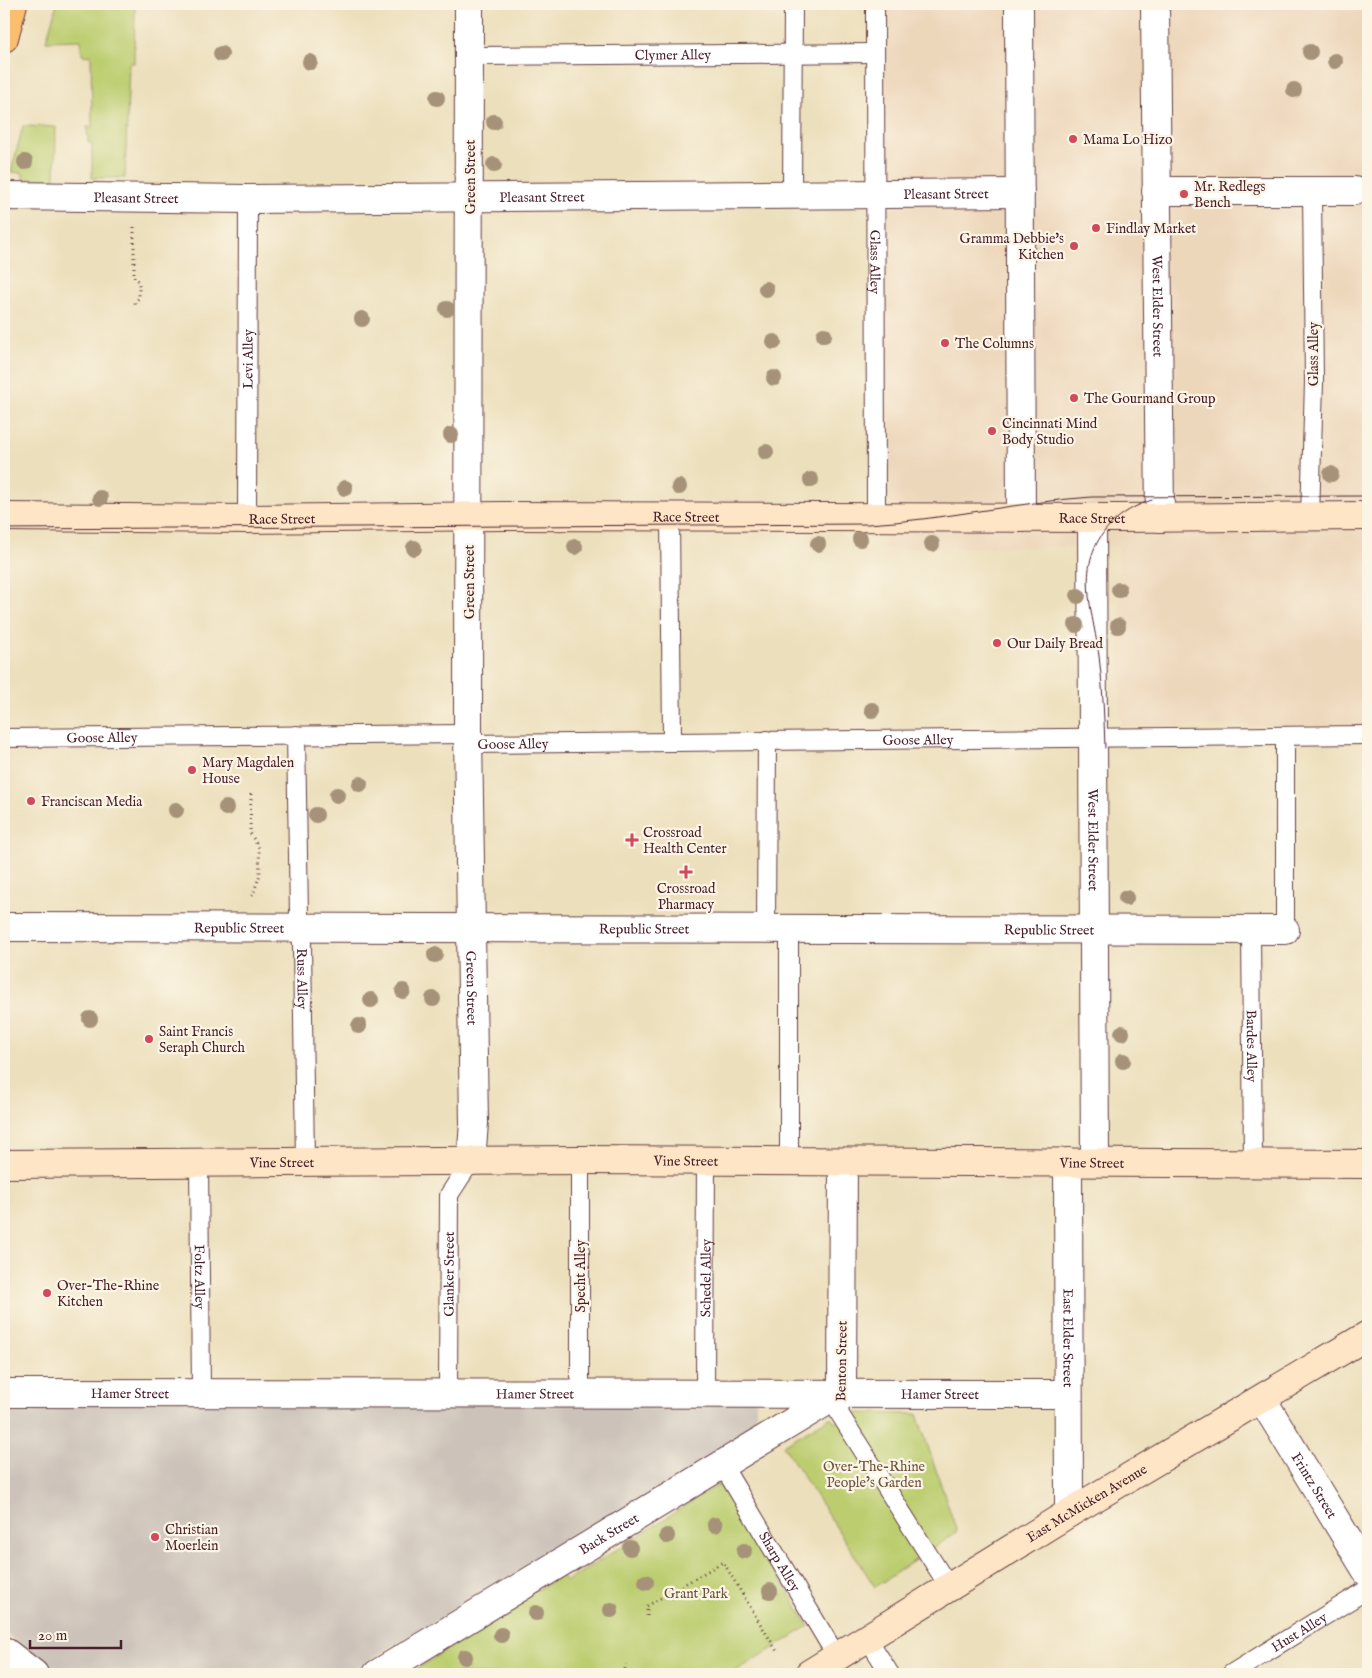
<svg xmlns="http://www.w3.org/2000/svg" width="1372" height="1678" font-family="'IM FELL English',serif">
<rect width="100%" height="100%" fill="#fcf5e5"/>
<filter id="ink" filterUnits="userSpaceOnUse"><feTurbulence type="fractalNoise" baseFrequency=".02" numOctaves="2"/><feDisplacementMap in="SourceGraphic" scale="10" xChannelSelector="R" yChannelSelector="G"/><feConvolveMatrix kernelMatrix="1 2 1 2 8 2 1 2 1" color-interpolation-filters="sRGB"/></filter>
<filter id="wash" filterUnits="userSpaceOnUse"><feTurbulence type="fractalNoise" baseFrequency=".0096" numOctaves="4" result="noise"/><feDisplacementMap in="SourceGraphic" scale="20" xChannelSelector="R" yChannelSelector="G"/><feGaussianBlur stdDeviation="1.12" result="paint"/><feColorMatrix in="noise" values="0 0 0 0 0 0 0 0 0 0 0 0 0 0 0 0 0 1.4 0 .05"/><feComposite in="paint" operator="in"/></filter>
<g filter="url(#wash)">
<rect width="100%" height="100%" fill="#ecdfbc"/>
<!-- built -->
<polygon fill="#edd7bb" points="885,4 1368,4 1368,725 1121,726 1119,546 884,549"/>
<!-- industrial -->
<polygon fill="#ccc2b9" points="756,1398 756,1434 371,1659 348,1674 59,1674 4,1632 4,1399"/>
<!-- green -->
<g fill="#bccd70" stroke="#83764e">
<polygon points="57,4 135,4 134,63 129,63 125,178 92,178 92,143 88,143 87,127 92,127 91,56 82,55 81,40 46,41"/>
<polygon points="23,126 56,127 55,179 23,179 23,173 11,172"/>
<polygon points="850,1413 917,1414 957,1532 875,1587 783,1445 831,1417 835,1423"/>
<polygon points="721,1483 809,1626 731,1674 409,1674 561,1575 566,1582"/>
</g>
</g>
<g filter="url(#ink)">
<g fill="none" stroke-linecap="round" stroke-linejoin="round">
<!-- lane casing -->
<g stroke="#623c41" stroke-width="20">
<g id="lane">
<path id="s1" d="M875,4L876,518"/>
<path id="s2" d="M469,56L875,53"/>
<polyline points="792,195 793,4"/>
<polyline points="1310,517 1314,382 1312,192"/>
<polyline points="670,518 672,741"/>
<path id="s3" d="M247,519L248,199"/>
<path id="s4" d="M296,735L299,915L302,944L305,1161"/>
<polyline points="1285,737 1285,930"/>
<path id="s5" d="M4,738L468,734"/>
<path id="s6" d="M468,744L1368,735"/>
<polyline points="766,928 767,740"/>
<polyline points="789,928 789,1161"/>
<path id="s7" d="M1251,930L1253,1163"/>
<path id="s8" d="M199,1161L201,1393"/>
<polyline points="842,1392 839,1413 949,1587"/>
<polyline points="580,1393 580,1160"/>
<path id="s9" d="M448,1394L449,1195L471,1161"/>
<path id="s10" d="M705,1394L706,1161"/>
<path id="s11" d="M723,1466L837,1657"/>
<polyline points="868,1639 890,1674"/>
<path id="s12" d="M1231,1674L1368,1589"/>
</g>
</g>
<!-- street casing -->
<g stroke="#623c41" stroke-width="30">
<g id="street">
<path id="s13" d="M469,4L468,734L474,1123L471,1161"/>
<polyline points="1019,4 1021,518"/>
<path id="s14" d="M1155,4L1160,518"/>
<polyline points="1156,191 1354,191"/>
<path id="s15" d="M4,196L248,199L1020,193"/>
<path id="s16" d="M1092,518L1095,1162"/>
<path id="s17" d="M4,927L1285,930"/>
<path id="s18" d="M1068,1162L1069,1513"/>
<path id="s19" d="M4,1393L1067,1394"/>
<path id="s20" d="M1262,1399L1368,1573"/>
<polyline points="4,1651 34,1674"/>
<path id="s21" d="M377,1674L842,1392L843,1162"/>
</g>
</g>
<!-- secondary casing -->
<g stroke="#623c41" stroke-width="30">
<g id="secondary">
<path id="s22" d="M4,517L247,519L501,516L1117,518L1368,516"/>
<path id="s23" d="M4,1164L580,1160L1368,1164"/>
<path id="s24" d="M809,1674L1069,1513L1368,1335"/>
</g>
</g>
<!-- primary casing -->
<g stroke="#623c41" stroke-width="30">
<polyline id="primary" points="4,38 13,4"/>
</g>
<!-- path -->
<g stroke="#623c41" stroke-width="3" stroke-dasharray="1 4" stroke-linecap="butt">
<polyline points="134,227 134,278 139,281 139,298 135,302 135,307"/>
<polyline points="251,794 250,833 259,848 260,875 251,899"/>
<polyline points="647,1616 647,1606 723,1562 778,1653"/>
<polyline points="624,1674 626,1664"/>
</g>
<!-- lane -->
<use href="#lane" stroke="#fff" stroke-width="18"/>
<!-- street -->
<use href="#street" stroke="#fff" stroke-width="28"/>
<!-- secondary -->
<use href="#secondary" stroke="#fde5c5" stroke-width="28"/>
<!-- primary -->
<use href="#primary" stroke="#fbbd6e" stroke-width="28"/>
<!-- tram -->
<g stroke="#4a1f2b" stroke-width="1">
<path d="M4,529L868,524C943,520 1017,502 1092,497L1368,496"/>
<path d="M1105,748C1104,717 1103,687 1099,656C1093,610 1073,564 1110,525C1122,513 1136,505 1152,500"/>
</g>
</g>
<!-- trees -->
<g fill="#a69278">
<circle cx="1310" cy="52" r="8"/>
<circle cx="221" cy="54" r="8"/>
<circle cx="1335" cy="61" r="8"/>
<circle cx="310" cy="62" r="8"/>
<circle cx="1294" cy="90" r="8"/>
<circle cx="437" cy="98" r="8"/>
<circle cx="494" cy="122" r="8"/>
<circle cx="25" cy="162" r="8"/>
<circle cx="494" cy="165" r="8"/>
<circle cx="766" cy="289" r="8"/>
<circle cx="447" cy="309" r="8"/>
<circle cx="362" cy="319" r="8"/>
<circle cx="824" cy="335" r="8"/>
<circle cx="774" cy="342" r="8"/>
<circle cx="774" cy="378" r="8"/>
<circle cx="451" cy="435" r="8"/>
<circle cx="766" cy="452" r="8"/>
<circle cx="1331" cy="474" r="8"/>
<circle cx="811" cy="480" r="8"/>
<circle cx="679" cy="487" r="8"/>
<circle cx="345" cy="488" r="8"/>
<circle cx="100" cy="498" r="8"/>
<circle cx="860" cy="539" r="8"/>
<circle cx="818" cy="544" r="8"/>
<circle cx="932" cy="544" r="8"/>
<circle cx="575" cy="547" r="8"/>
<circle cx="414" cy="548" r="8"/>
<circle cx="1119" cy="590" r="8"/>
<circle cx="1078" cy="596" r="8"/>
<circle cx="1076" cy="625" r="8"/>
<circle cx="1118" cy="626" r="8"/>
<circle cx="872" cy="710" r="8"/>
<circle cx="360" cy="784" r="8"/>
<circle cx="337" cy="795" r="8"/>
<circle cx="226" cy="808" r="8"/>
<circle cx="176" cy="810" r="8"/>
<circle cx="316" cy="815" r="8"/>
<circle cx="1126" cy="898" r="8"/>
<circle cx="435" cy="955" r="8"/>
<circle cx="403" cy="991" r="8"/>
<circle cx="433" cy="999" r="8"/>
<circle cx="371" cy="1000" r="8"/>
<circle cx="90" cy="1019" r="8"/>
<circle cx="359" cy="1026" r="8"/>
<circle cx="1122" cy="1033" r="8"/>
<circle cx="1123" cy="1061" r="8"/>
<circle cx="715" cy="1525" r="8"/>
<circle cx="667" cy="1536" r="8"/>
<circle cx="630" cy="1548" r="8"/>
<circle cx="744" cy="1551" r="8"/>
<circle cx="646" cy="1582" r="8"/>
<circle cx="770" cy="1591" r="8"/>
<circle cx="611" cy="1610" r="8"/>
<circle cx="536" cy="1613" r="8"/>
<circle cx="501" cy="1635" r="8"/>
<circle cx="465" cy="1657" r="8"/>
</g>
</g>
<!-- markers -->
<g fill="#d1495b" stroke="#fcf5e5" stroke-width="2">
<circle cx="1073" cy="139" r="5"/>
<circle cx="1184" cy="194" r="5"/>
<circle cx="1096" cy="228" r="5"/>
<circle cx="1074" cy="246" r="5"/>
<circle cx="945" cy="343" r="5"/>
<circle cx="1074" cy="398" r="5"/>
<circle cx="992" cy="431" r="5"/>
<circle cx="997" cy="643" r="5"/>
<circle cx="192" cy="770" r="5"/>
<circle cx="31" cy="801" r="5"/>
<path d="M629.5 832.5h5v5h5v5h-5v5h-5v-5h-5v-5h5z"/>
<path d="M683.5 864.5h5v5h5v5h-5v5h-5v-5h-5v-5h5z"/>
<circle cx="149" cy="1039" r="5"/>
<circle cx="47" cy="1293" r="5"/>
<circle cx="155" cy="1537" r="5"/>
</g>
<g text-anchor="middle" stroke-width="4.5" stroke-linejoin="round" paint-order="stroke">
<!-- street labels -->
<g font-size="14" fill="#4a1f2b" stroke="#fcf5e5">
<text dy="5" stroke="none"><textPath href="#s2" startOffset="204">Clymer Alley</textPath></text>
<text transform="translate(470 177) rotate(-90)" y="5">Green Street</text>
<text dy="5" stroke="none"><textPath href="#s15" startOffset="942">Pleasant Street</textPath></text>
<text dy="5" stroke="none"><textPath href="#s15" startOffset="538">Pleasant Street</textPath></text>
<text dy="5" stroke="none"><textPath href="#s15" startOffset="132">Pleasant Street</textPath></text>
<text dy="5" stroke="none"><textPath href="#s1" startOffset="258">Glass Alley</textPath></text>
<text dy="5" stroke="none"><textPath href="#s14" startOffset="302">West Elder Street</textPath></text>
<text transform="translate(1313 354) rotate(-90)" y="5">Glass Alley</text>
<text dy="5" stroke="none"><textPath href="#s3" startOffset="160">Levi Alley</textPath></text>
<text dy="5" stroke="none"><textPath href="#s22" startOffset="278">Race Street</textPath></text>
<text dy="5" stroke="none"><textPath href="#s22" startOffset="682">Race Street</textPath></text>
<text dy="5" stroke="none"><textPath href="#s22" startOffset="1088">Race Street</textPath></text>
<text transform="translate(469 582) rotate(-90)" y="5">Green Street</text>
<text dy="5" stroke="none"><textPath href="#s5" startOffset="98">Goose Alley</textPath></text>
<text dy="5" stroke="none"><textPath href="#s6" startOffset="450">Goose Alley</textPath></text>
<text dy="5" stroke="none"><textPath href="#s6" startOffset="45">Goose Alley</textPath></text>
<text dy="5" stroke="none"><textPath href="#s16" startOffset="322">West Elder Street</textPath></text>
<text dy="5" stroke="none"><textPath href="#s17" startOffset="235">Republic Street</textPath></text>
<text dy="5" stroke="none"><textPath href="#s17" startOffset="640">Republic Street</textPath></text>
<text dy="5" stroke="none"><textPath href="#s17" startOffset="1045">Republic Street</textPath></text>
<text dy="5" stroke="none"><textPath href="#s4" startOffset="244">Russ Alley</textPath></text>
<text dy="5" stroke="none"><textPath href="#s13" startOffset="984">Green Street</textPath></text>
<text dy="5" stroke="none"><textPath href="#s7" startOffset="116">Bardes Alley</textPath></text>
<text dy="5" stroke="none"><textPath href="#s23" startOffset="278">Vine Street</textPath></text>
<text dy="5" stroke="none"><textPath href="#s23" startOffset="682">Vine Street</textPath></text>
<text dy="5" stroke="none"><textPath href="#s23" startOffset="1088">Vine Street</textPath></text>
<text dy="5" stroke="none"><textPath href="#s9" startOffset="120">Glanker Street</textPath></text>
<text transform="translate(580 1276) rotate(-90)" y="5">Specht Alley</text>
<text dy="5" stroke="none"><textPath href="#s8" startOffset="116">Foltz Alley</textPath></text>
<text dy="5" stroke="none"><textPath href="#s10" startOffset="116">Schedel Alley</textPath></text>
<text dy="5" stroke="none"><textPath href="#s18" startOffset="176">East Elder Street</textPath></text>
<text transform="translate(841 1361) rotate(-89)" y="5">Benton Street</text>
<text dy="5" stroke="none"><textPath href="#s19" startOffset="126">Hamer Street</textPath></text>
<text dy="5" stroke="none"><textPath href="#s19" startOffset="531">Hamer Street</textPath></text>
<text dy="5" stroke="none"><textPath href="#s19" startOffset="936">Hamer Street</textPath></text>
<text dy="5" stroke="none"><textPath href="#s20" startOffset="101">Frintz Street</textPath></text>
<text dy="5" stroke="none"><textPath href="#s24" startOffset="326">East McMicken Avenue</textPath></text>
<text dy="5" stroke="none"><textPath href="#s21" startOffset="271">Back Street</textPath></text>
<text dy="5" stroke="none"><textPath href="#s11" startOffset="111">Sharp Alley</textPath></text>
<text dy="5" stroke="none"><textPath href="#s12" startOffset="80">Hust Alley</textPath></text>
</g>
<!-- poi labels -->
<g font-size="14" fill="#4a1f2b" stroke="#fcf5e5" text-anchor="start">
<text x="1083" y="144">Mama Lo Hizo</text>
<text x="1194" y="191">Mr. Redlegs<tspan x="1194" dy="16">Bench</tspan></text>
<text x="1106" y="233">Findlay Market</text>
<text x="1064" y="243" text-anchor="end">Gramma Debbie's<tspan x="1064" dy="16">Kitchen</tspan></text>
<text x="955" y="348">The Columns</text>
<text x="1084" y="403">The Gourmand Group</text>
<text x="1002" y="428">Cincinnati Mind<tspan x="1002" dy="16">Body Studio</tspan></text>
<text x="1007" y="648">Our Daily Bread</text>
<text x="202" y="767">Mary Magdalen<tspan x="202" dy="16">House</tspan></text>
<text x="41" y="806">Franciscan Media</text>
<text x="643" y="837">Crossroad<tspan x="643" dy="16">Health Center</tspan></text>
<text x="686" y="893" text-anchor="middle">Crossroad<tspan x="686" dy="16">Pharmacy</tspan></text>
<text x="159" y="1036">Saint Francis<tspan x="159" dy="16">Seraph Church</tspan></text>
<text x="57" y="1290">Over-The-Rhine<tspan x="57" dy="16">Kitchen</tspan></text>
<text x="165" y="1534">Christian<tspan x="165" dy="16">Moerlein</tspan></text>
</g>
<!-- park labels -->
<g font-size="14" fill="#6c5340" stroke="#fcf5e5">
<text x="874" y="1471">Over-The-Rhine<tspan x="874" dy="16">People’s Garden</tspan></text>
<text x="696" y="1598">Grant Park</text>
</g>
</g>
<!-- margin -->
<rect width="1372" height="1678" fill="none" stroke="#fcf5e5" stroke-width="20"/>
<!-- scale -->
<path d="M30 1640v8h91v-8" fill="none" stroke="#4a1f2b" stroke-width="2.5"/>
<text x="38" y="1640" font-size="15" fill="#4a1f2b" stroke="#fcf5e5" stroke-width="4" paint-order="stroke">20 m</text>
</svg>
